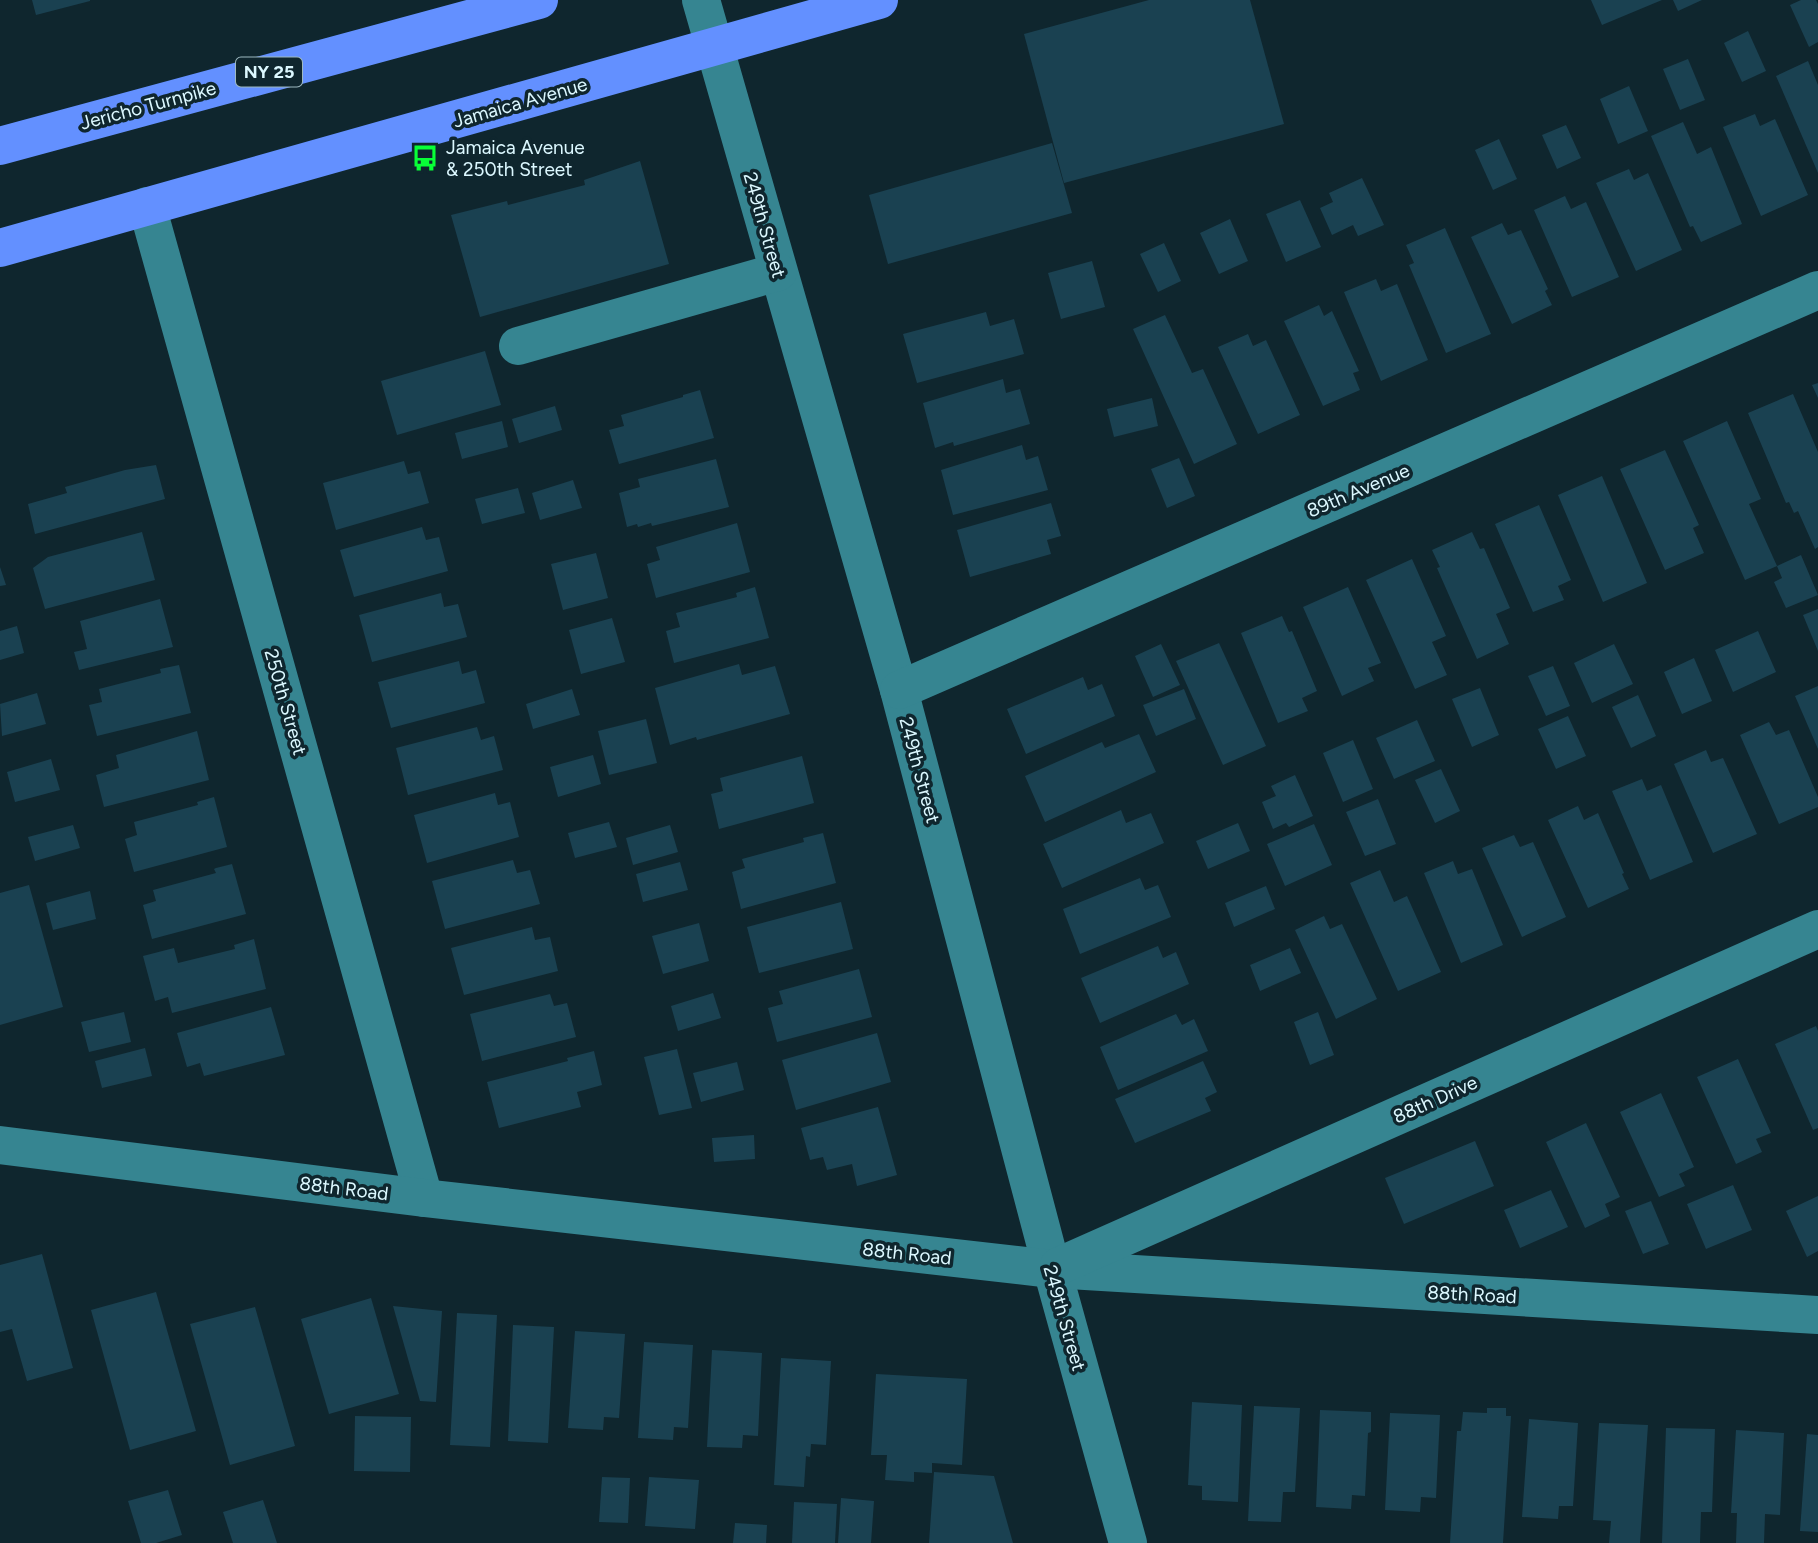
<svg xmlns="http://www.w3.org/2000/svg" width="1818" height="1543" font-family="Figtree,sans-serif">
<rect width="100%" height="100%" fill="#0f262e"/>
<!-- building -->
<g fill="#1a4151">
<polygon points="32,0 90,0 90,1 36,15"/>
<polygon points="1149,0 1250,0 1284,124 1064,183 1024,34"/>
<polygon points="1591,0 1662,0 1602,25"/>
<polygon points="1673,0 1702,0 1678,11"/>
<polygon points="1801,0 1816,0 1818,4 1818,42 1809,47 1790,5"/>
<polygon points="1748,31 1766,71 1742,82 1724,43"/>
<polygon points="1688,59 1705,100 1680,110 1663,69"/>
<polygon points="1808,61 1818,85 1818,173 1776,76"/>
<polygon points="1629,86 1648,131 1618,144 1600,99"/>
<polygon points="1755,114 1760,126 1775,119 1808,195 1761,216 1723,127"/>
<polygon points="1683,122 1697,154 1711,147 1742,224 1701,242 1693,226 1690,227 1651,136"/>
<polygon points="1566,125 1581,158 1557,169 1542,135"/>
<polygon points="1499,139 1517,179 1493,190 1475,150"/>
<polygon points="1052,143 1072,213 888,264 869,195"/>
<polygon points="640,161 669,264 480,317 451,215 507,201 508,205 585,185 584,180"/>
<polygon points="1629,169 1634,180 1648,173 1682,250 1636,271 1596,183"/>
<polygon points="1362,178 1384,225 1358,236 1353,225 1332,235 1320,208 1333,202 1329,193"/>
<polygon points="1565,196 1571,209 1586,202 1619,277 1572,297 1534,210"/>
<polygon points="1300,200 1321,247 1286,262 1266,214"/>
<polygon points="1230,219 1248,261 1219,274 1200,233"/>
<polygon points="1502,223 1508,235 1521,230 1548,289 1545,291 1552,305 1512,324 1471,237"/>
<polygon points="1445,228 1491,334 1446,353 1409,265 1414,263 1406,245"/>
<polygon points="1164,243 1181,281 1158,292 1140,254"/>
<polygon points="1092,261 1105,307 1061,319 1048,273"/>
<polygon points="1376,279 1381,291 1397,284 1428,360 1381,381 1344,292"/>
<polygon points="1319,305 1324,316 1332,311 1359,371 1353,373 1360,390 1323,406 1284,321"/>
<polygon points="986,312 990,326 1014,319 1024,354 917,383 903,334"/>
<polygon points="1165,315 1192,373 1203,369 1237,444 1194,464 1133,329"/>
<polygon points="1248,334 1253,346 1266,340 1300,415 1258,434 1218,347"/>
<polygon points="485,351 501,405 397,435 381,381"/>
<polygon points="1003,379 1006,393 1020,389 1030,424 954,446 953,442 935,448 923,403"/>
<polygon points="1818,383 1818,398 1812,385"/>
<polygon points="700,390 714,438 619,464 609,430 624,426 621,415 683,397 683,395"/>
<polygon points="1793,394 1818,452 1818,547 1815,549 1798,511 1794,513 1789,502 1786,503 1748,413"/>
<polygon points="1152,398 1158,426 1114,437 1107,409"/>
<polygon points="555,406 562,430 519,443 512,419"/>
<polygon points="502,421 508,447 462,459 455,433"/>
<polygon points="1727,421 1761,499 1749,504 1777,566 1745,580 1683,441"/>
<polygon points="1022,445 1026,460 1038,456 1048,490 953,515 941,470"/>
<polygon points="1665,450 1699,525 1693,528 1704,553 1665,570 1620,469"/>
<polygon points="1179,458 1195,496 1167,508 1151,469"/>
<polygon points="716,459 729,507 652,526 651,523 638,527 637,524 627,527 619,493 640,487 638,479"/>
<polygon points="404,461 408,474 420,471 429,503 336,530 323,483"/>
<polygon points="156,465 165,499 35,534 28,504 67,493 65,487 125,470"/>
<polygon points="1602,476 1647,583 1603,602 1558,495"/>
<polygon points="573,480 582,508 540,520 532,493"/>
<polygon points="518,488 525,513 482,524 475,499"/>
<polygon points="1051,503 1061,536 1047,540 1051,554 970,577 957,530"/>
<polygon points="1539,505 1571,580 1558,586 1564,600 1533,612 1495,524"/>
<polygon points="737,523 750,572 656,598 647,564 660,560 656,547"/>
<polygon points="422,527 426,540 439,537 448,571 354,597 340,550"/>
<polygon points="142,532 155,580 45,609 33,568 48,557"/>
<polygon points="1472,532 1480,549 1484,548 1510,608 1496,614 1509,644 1477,659 1437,568 1440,567 1432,550"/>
<polygon points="596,553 608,598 563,610 551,564"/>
<polygon points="1801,555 1818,595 1786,608 1774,582 1782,578 1777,566"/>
<polygon points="1412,559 1446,636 1432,642 1447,675 1415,689 1366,580"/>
<polygon points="0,567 6,585 0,586"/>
<polygon points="755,587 769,638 674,663 666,631 680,627 676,613 737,597 736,593"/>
<polygon points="1348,587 1381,663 1368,668 1374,681 1342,696 1303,607"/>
<polygon points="441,593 444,607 458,604 467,637 372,662 359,615"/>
<polygon points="160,599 173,647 79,670 74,652 87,649 80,621"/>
<polygon points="1818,609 1818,651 1803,615"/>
<polygon points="1282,616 1289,632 1292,631 1317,691 1302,698 1308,711 1278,723 1241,633"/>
<polygon points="612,618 625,662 581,674 569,630"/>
<polygon points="17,626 24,653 0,660 0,631"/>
<polygon points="1758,631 1776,672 1733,692 1715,650"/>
<polygon points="1219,643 1266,746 1223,765 1176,661"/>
<polygon points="1161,644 1180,685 1153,697 1135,656"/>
<polygon points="1614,644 1633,684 1592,703 1574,663"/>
<polygon points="1694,658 1712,701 1682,714 1664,672"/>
<polygon points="459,661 462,674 476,670 485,703 391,728 378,682"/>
<polygon points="739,664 742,675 775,666 790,714 697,740 696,737 670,745 655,688"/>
<polygon points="179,665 191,713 97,736 89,705 102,702 99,689 161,673 160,669"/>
<polygon points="1553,666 1570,706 1546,716 1528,676"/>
<polygon points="1083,677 1088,690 1102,684 1115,716 1026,754 1007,709"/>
<polygon points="1818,686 1818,749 1795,696"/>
<polygon points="1480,688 1499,735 1472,747 1452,699"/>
<polygon points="572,689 580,715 533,729 526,704"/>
<polygon points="1184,689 1196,719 1156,736 1143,705"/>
<polygon points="37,693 46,724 2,736 0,704"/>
<polygon points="1638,695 1656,736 1631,748 1612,707"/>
<polygon points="1568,716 1586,756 1556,769 1538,729"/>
<polygon points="646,719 657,763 609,775 598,731"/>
<polygon points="1417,720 1435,761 1394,779 1376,738"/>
<polygon points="1769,722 1776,735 1789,730 1818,797 1818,807 1779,824 1740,735"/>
<polygon points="477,727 481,740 494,736 503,770 408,795 396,748"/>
<polygon points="197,731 209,780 104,807 96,775 119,768 116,755"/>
<polygon points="1139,734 1156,772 1045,822 1025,776 1102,742 1105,748"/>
<polygon points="1353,740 1373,789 1343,802 1323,753"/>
<polygon points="1706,750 1711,762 1723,758 1757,834 1713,853 1674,764"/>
<polygon points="593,755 601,784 558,797 550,767"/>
<polygon points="802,756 814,803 719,829 711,794 723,791 720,778"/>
<polygon points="51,759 60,790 15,802 7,772"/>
<polygon points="1441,769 1460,811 1435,823 1415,780"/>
<polygon points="1295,775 1313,816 1289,827 1286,823 1273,829 1262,802 1276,796 1271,786"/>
<polygon points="1642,779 1647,791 1661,785 1693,862 1650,880 1612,791"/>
<polygon points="495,793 498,805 510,802 519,837 427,863 414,815"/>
<polygon points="214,797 227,847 134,872 125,839 137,835 134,822 198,805 197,802"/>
<polygon points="1378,799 1396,844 1365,856 1346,812"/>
<polygon points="1578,806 1584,820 1598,813 1624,873 1622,874 1629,889 1588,908 1548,820"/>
<polygon points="1121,810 1126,823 1151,813 1164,843 1062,888 1043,844"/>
<polygon points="609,822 617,847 575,858 568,833"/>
<polygon points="1238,823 1250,851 1208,869 1196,841"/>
<polygon points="1314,824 1332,865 1285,886 1267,844"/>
<polygon points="73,825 80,848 35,861 28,837"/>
<polygon points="670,825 678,852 633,865 626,838"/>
<polygon points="823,833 836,883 741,909 732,872 745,868 742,859 804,842 803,838"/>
<polygon points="1514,835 1520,847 1533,842 1566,917 1522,937 1482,848"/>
<polygon points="513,860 517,873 530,870 540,904 445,929 432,881"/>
<polygon points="1453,861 1458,874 1472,869 1503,945 1461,963 1424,873"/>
<polygon points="680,862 688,890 643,902 636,874"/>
<polygon points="232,864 246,914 152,939 143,905 156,901 153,890 216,873 214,869 216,868"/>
<polygon points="1380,870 1394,902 1407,896 1441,972 1398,991 1350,883"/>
<polygon points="1140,878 1145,890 1158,885 1171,917 1080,954 1063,909"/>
<polygon points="29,885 63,1007 0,1025 0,893"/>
<polygon points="1266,886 1275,909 1234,927 1225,903"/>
<polygon points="90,891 96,919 53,930 46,903"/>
<polygon points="841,902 853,949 759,973 747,927"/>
<polygon points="1324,916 1330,929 1342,924 1377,999 1336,1019 1295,930"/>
<polygon points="699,923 709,961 663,974 652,936"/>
<polygon points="532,927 535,940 550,937 558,971 464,995 451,948"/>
<polygon points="254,939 266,989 172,1013 168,997 155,1001 143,956 174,948 178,963 235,949 234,945"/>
<polygon points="1158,946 1163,958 1176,952 1189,984 1100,1023 1081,978"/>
<polygon points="1290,948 1301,973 1260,991 1250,965"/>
<polygon points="859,969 872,1017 777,1042 768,1008 783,1004 779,991"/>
<polygon points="713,993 721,1018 678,1031 671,1006"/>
<polygon points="550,994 554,1006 567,1003 576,1037 482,1061 470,1014"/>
<polygon points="271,1007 285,1055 204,1076 200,1063 187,1067 177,1033"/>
<polygon points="124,1012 131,1042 89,1052 81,1022"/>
<polygon points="1318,1012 1334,1055 1310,1065 1294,1022"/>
<polygon points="1176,1014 1182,1025 1194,1019 1208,1051 1118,1090 1100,1047"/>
<polygon points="1816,1026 1818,1031 1818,1128 1813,1130 1775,1044"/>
<polygon points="877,1033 891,1082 796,1110 782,1060"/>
<polygon points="145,1048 152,1076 102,1088 95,1061"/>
<polygon points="677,1049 692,1108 659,1115 644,1057"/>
<polygon points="594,1051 602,1085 577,1092 581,1107 499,1128 487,1082 568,1061 567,1058"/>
<polygon points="1738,1059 1771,1133 1756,1139 1762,1152 1736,1164 1697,1077"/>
<polygon points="1203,1061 1217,1092 1205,1098 1211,1111 1135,1143 1115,1099"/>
<polygon points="737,1062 744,1090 701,1102 693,1073"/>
<polygon points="1661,1093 1694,1167 1679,1174 1685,1186 1659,1197 1620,1112"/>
<polygon points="878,1107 897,1175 857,1186 852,1164 827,1170 823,1157 810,1160 801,1128"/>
<polygon points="1586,1123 1620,1197 1605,1204 1610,1216 1585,1228 1546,1142"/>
<polygon points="754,1135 755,1159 714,1162 712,1138"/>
<polygon points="1475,1141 1494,1186 1404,1224 1385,1178"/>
<polygon points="1733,1185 1752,1230 1706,1249 1687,1204"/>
<polygon points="1551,1190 1568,1227 1520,1248 1504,1210"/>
<polygon points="1818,1196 1818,1251 1807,1257 1786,1211"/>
<polygon points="1651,1201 1669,1244 1643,1254 1625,1211"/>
<polygon points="42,1254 73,1368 27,1381 12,1329 0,1332 0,1265"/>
<polygon points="156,1292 196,1431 130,1450 91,1310"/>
<polygon points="371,1298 399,1394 329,1414 301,1319"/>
<polygon points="393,1306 442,1311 436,1402 420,1401"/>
<polygon points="255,1307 295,1446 230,1465 190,1324"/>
<polygon points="457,1313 497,1315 490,1447 450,1445"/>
<polygon points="513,1325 554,1327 548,1443 508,1441"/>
<polygon points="575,1331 625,1334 619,1418 604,1417 603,1430 568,1428"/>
<polygon points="644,1342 693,1345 688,1428 674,1427 673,1440 638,1438"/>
<polygon points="712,1350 762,1353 758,1436 743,1435 742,1448 707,1447"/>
<polygon points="781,1358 831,1361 826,1445 811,1444 810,1457 806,1456 804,1487 774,1485"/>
<polygon points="876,1374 967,1379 962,1465 932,1463 932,1473 914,1472 914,1482 885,1480 887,1455 871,1455"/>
<polygon points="1192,1402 1242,1405 1238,1502 1202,1500 1202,1486 1188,1485"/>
<polygon points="1254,1406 1300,1408 1295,1492 1283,1492 1281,1522 1248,1521"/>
<polygon points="1487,1408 1506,1408 1506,1416 1511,1416 1503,1543 1450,1543 1457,1431 1461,1431 1463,1412 1487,1413"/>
<polygon points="1320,1410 1371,1412 1371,1432 1368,1433 1365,1496 1352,1495 1351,1509 1316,1507"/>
<polygon points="1390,1413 1440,1415 1436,1498 1421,1497 1420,1512 1385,1510"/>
<polygon points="355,1416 411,1417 410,1472 354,1471"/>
<polygon points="1529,1419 1578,1423 1573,1506 1559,1506 1558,1519 1522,1517"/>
<polygon points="1599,1423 1648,1425 1640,1543 1609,1543 1611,1521 1593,1520"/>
<polygon points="1666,1428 1715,1429 1712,1512 1701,1512 1700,1543 1662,1543"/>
<polygon points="1736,1430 1784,1433 1780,1515 1765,1514 1764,1543 1736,1543 1737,1513 1731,1513"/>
<polygon points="1807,1434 1818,1435 1818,1532 1800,1531"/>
<polygon points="934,1472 994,1476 1013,1543 929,1543"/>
<polygon points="602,1477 630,1478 628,1523 599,1522"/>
<polygon points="649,1477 699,1480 695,1529 645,1526"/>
<polygon points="168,1490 182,1535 156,1543 141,1543 128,1501"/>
<polygon points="841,1498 874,1501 871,1543 838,1543"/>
<polygon points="263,1500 277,1543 233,1543 223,1512"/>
<polygon points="794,1502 837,1504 835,1543 792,1543"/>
<polygon points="735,1523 767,1525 766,1543 733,1543"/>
</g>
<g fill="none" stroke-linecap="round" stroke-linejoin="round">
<!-- minor -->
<g stroke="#368591" stroke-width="38">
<polyline points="701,0 899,690 1052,1269 1128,1543"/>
<polyline points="147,206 424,1198"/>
<polyline points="518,346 778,272"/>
<polyline points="899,690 1818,290"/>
<polyline points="0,1145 424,1198 1052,1269 1818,1315"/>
<polyline points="1059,1266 1818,929"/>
</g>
<!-- major -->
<g stroke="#6390ff" stroke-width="38">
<polyline points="0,146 539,0"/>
<polyline points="0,248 879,0"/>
</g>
</g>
<!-- icons -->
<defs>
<g id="bus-bare" transform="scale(2.1)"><path d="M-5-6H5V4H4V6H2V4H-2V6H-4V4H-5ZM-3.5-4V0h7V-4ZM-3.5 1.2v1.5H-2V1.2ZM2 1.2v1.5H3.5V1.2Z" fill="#08ff37" stroke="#0f262e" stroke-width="2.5" paint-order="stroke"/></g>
</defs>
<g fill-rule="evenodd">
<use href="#bus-bare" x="425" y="158"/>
</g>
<g text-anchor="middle" stroke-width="7" stroke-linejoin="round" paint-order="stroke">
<!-- shield labels -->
<rect fill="#0f262e" stroke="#9eb9c0" stroke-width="2" x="236" y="57.5" width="66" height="29" rx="5"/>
<g font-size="18" font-weight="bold" fill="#dcf8ff">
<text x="269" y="78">NY 25</text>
</g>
<!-- street labels -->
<g font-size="19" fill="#dcf8ff" stroke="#0f262e">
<text transform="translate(520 102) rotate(-16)" y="7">Jamaica Avenue</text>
<text transform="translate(148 105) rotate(-15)" y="7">Jericho Turnpike</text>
<text transform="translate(765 225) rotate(74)" y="7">249th Street</text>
<text transform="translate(1358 490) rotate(-23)" y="7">89th Avenue</text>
<text transform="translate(286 702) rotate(74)" y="7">250th Street</text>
<text transform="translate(920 770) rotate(75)" y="7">249th Street</text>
<text transform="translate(1435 1099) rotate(-24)" y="7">88th Drive</text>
<text transform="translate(344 1188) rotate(7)" y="7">88th Road</text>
<text transform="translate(907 1253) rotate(6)" y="7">88th Road</text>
<text transform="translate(1472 1294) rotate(3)" y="7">88th Road</text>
<text transform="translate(1065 1318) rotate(74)" y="7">249th Street</text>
</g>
<!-- poi labels -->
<g font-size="19" fill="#dcf8ff" stroke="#0f262e" text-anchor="start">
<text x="446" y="154">Jamaica Avenue<tspan x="446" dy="22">&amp; 250th Street</tspan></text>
</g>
</g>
</svg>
